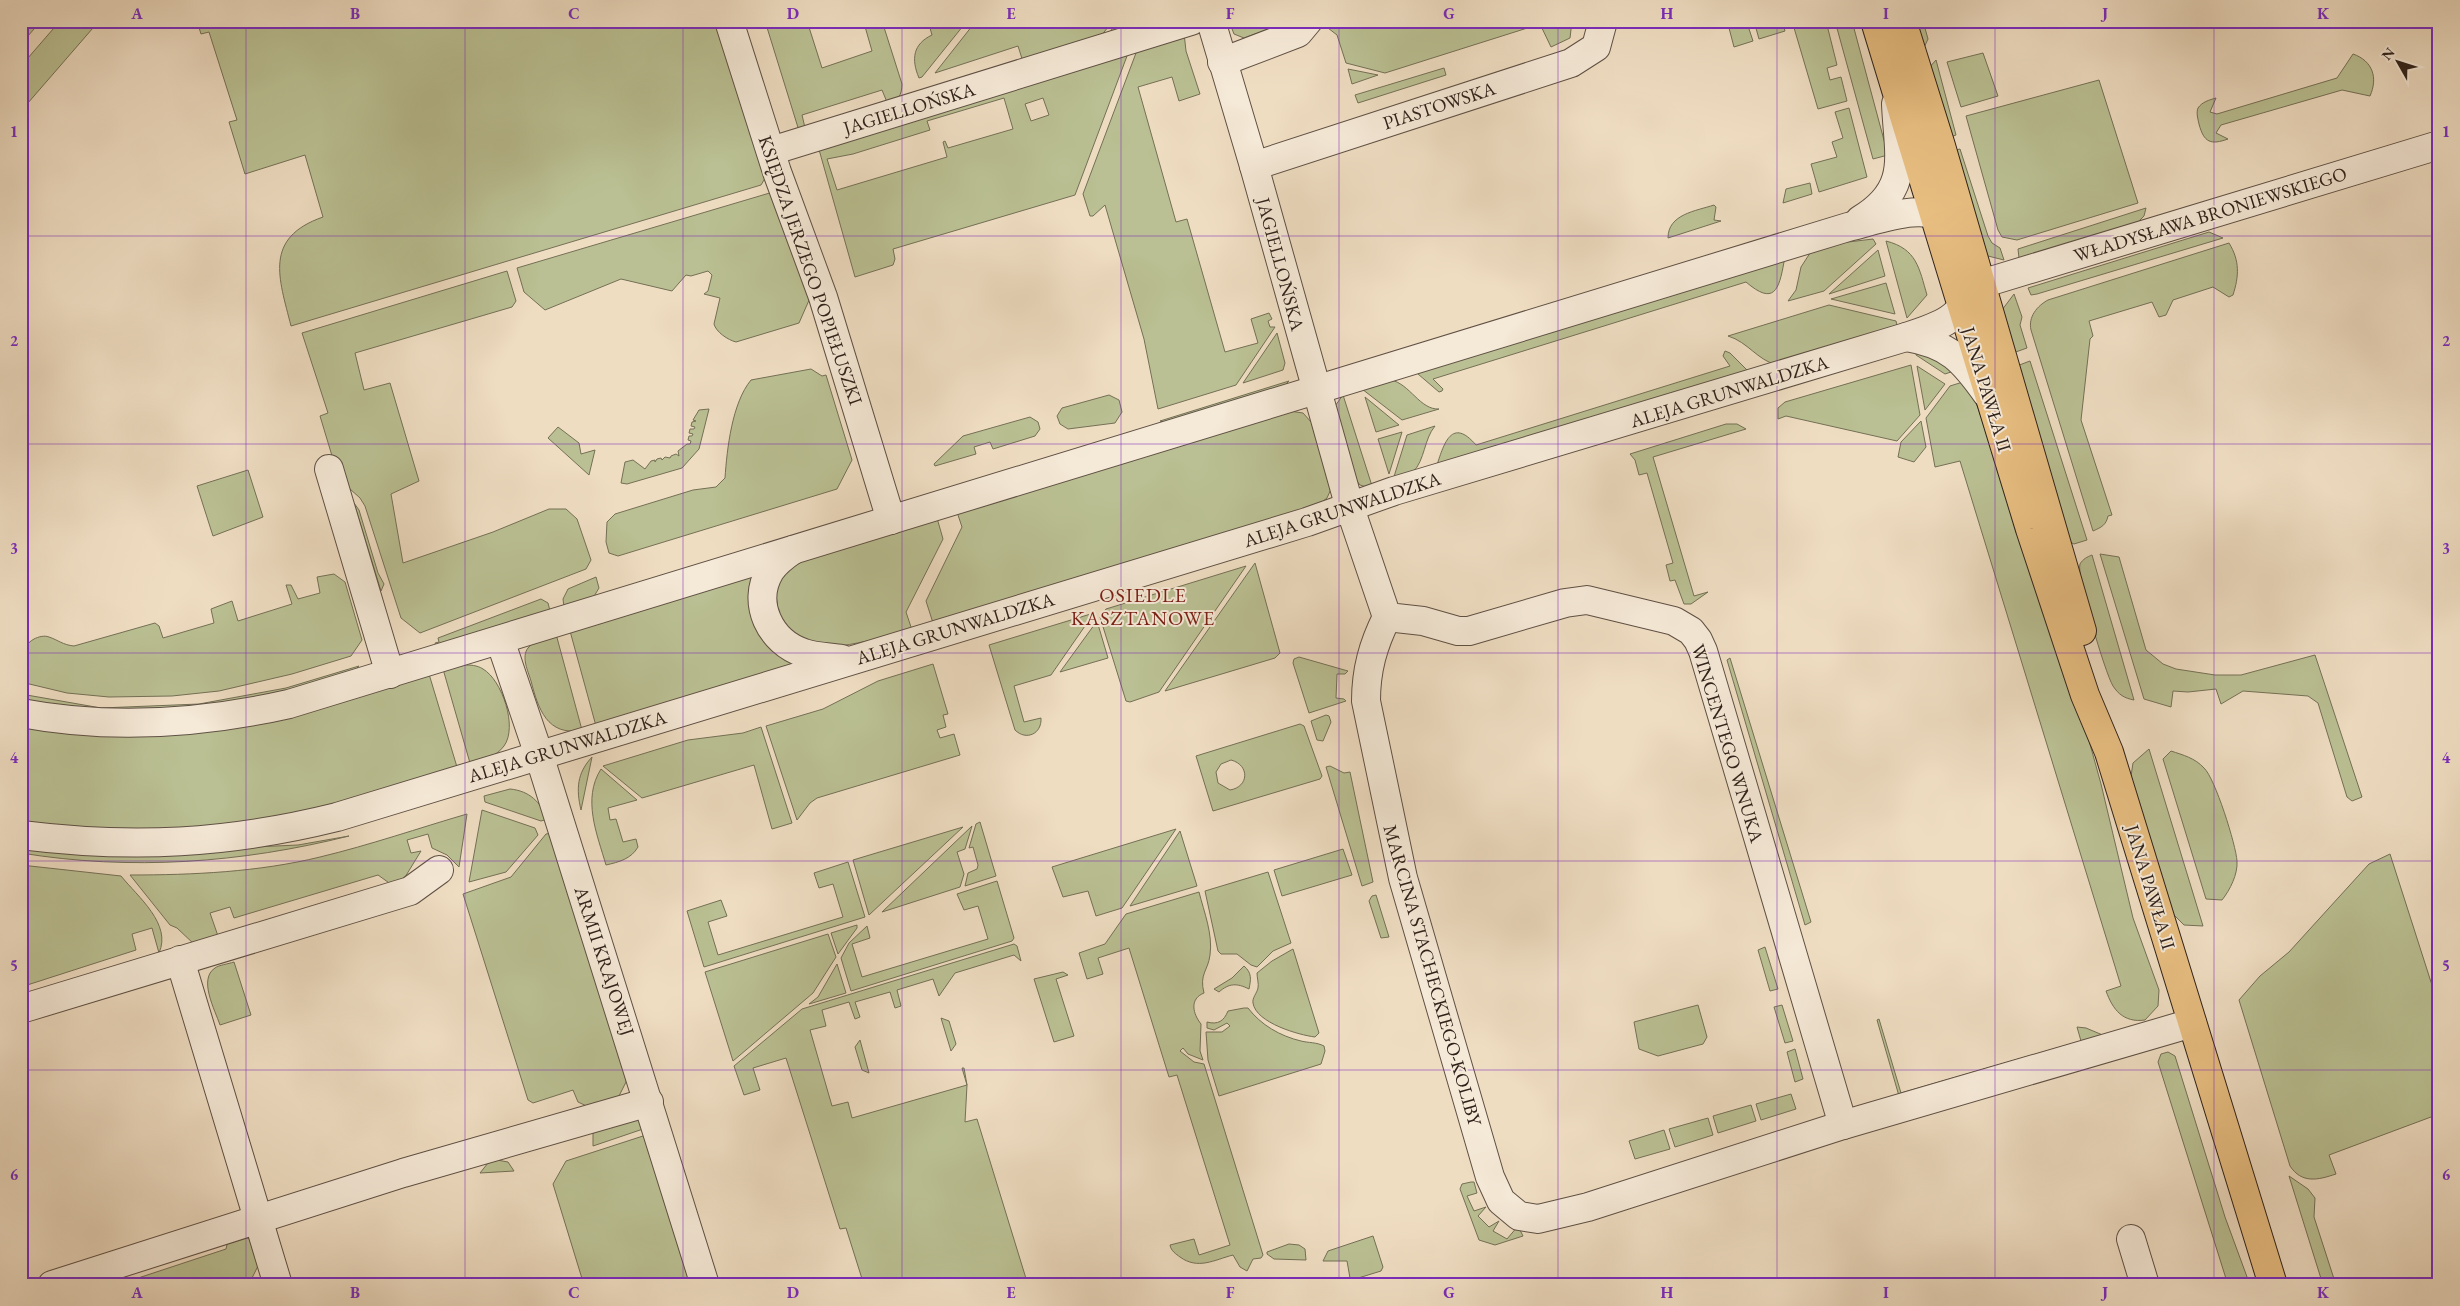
<svg xmlns="http://www.w3.org/2000/svg" width="2460" height="1306" font-family="'EB Garamond',serif">
<rect width="100%" height="100%" fill="#efddc2"/>
<filter id="stains"><feTurbulence type="fractalNoise" baseFrequency=".004" numOctaves="4"/><feColorMatrix values="0 0 0 0 .2 0 0 0 0 .09 0 0 0 0 .02 0 0 0 .5 -.17"/></filter>
<radialGradient id="worn" r=".72"><stop offset=".6" stop-color="#630" stop-opacity="0"/><stop offset="1" stop-color="#630" stop-opacity=".3"/></radialGradient>
<!-- green -->
<g fill="#bac093" stroke="#747056" fill-rule="evenodd">
<polygon points="21,21 41,21 21,44"/>
<polygon points="60,21 99,21 21,111 21,66"/>
<path d="M197,21H720L767,175L761,185L291,326C279,278 263,238 323,217L305,155L245,174L229,122L237,120L209,32L201,34Z"/>
<path d="M765,21H807L822,68L872,51L864,23L882,21L902,84C902,95 898,100 889,107L882,90L802,115L806,132L800,134Z"/>
<path d="M928,21H967L922,77L919,78C911,59 913,44 932,35Z"/>
<polygon points="976,21 1061,21 1062,26 1080,21 1113,21 1096,42 1024,65 1018,46 935,73"/>
<polygon points="1118,21 1164,21 1104,40"/>
<polygon points="1229,21 1238,21 1239,24 1257,21 1259,28 1282,21 1291,21 1244,38 1234,34"/>
<polygon points="1324,21 1572,21 1570,38 1551,47 1540,24 1385,73 1346,63 1337,35 1328,28"/>
<polygon points="1754,21 1782,21 1785,31 1759,39"/>
<polygon points="1792,21 1826,21 1837,65 1827,68 1830,80 1841,77 1847,101 1818,109"/>
<polygon points="1835,21 1852,21 1888,155 1873,159"/>
<polygon points="1910,21 1923,21 1928,39 1922,52"/>
<polygon points="1747,23 1753,41 1734,47 1729,28"/>
<polygon points="1184,33 1186,51 1200,94 1179,101 1172,77 1138,87 1176,222 1187,219 1225,352 1258,343 1251,319 1269,313 1272,319 1268,321 1270,327 1275,327 1236,385 1158,409 1144,339 1105,205 1093,216 1090,216 1083,194 1139,45"/>
<path d="M1130,48L1075,195L893,249L895,259L893,265L855,277L818,146ZM1004,98L1013,129L948,148L945,141L943,142L947,157L837,190L827,159L853,154L930,130L927,121ZM1043,98L1049,115L1031,121L1025,104Z"/>
<polygon points="1983,53 1998,96 1961,107 1947,62"/>
<path d="M2353,54C2373,61 2378,78 2370,96L2342,90L2221,125L2216,133L2228,139C2211,145 2204,143 2199,124C2198,119 2196,113 2198,108C2202,102 2209,100 2216,98L2210,112L2217,114L2337,78Z"/>
<polygon points="1936,60 1956,135 1945,139 1928,69"/>
<polygon points="1444,68 1446,75 1358,103 1355,95"/>
<polygon points="1348,69 1378,75 1352,84"/>
<polygon points="2099,80 2138,203 2017,240 2002,237 1998,230 1966,116"/>
<polygon points="1849,108 1867,177 1819,192 1811,164 1837,157 1832,142 1843,138 1835,112"/>
<polygon points="1960,149 1988,236 1992,243 2000,248 2004,260 1988,256 1981,249 1949,152"/>
<polygon points="1810,183 1812,194 1783,203 1786,189"/>
<path d="M773,192L810,298L799,323L736,342C728,340 716,332 714,324L720,298L704,294L708,291L712,275L708,271L691,276L686,275L672,291L621,279L545,310L524,292L517,268Z"/>
<path d="M1714,205L1716,207L1714,220L1721,221L1668,238C1668,214 1696,211 1714,205Z"/>
<polygon points="2146,208 2144,216 2137,223 2019,258 2018,249"/>
<polygon points="2209,232 2223,238 2037,294 2031,295 2028,288"/>
<polygon points="1873,239 1876,244 1824,291 1788,301 1796,290 1801,267 1812,250 1840,243"/>
<path d="M1886,241C1917,249 1919,268 1927,295L1907,318Z"/>
<path d="M2229,243C2240,261 2239,276 2233,295L2229,297L2213,287L2173,300L2166,315L2159,317L2152,302L2089,321L2093,336L2090,339L2081,420L2112,515L2108,516C2106,525 2102,527 2093,531L2031,330C2028,317 2037,306 2048,300Z"/>
<polygon points="1878,250 1885,276 1829,294"/>
<path d="M1780,260L1784,262C1779,290 1774,306 1746,282L1433,379L1443,389L1442,391L1439,392L1418,374L1419,371Z"/>
<polygon points="507,271 516,301 512,307 355,353 364,390 390,383 419,481 391,494 403,563 493,532 549,509 566,509 577,519 591,560 586,569 420,633 401,618 365,506 360,498 339,479 320,416 328,413 302,333"/>
<polygon points="1886,283 1895,314 1831,299"/>
<polygon points="2014,294 2022,317 2020,325 2027,348 2010,354 2002,310"/>
<path d="M1829,305L1896,321L1897,325L1777,365C1757,360 1748,342 1728,336Z"/>
<polygon points="1277,333 1285,363 1283,370 1243,383"/>
<path d="M1725,351L1730,353L1749,372L1437,465C1444,443 1452,417 1476,445L1730,366L1723,356Z"/>
<polygon points="1916,352 1922,353 1957,370 1945,374 1916,355"/>
<polygon points="2030,361 2087,540 2074,544 2068,541 2014,367"/>
<polygon points="1911,365 1920,415 1897,441 1786,416 1778,419 1778,408 1785,402"/>
<polygon points="1917,366 1945,384 1925,410"/>
<path d="M811,369L822,376L826,375L852,460L837,489L618,556L609,553L606,542L607,522L615,514L693,490L716,487L725,478C727,449 732,403 751,380Z"/>
<path d="M1391,380C1410,384 1420,410 1439,409L1402,420L1362,389Z"/>
<polygon points="1289,381 1284,386 1166,423 1160,421"/>
<path d="M1966,381L1973,394L2067,661L2101,784L2133,918L2159,990L2158,1006L2145,1020C2123,1023 2113,1010 2106,991L2121,986L1960,461L1935,467L1926,418L1950,386Z"/>
<polygon points="1109,395 1119,400 1122,412 1115,423 1068,429 1060,424 1057,416 1062,408"/>
<polygon points="1343,395 1373,489 1360,485 1354,477 1335,406"/>
<polygon points="1365,397 1399,425 1376,432"/>
<polygon points="709,409 699,449 682,468 627,484 621,483 625,462 633,460 645,469 651,461 655,460 655,462 657,459 661,458 662,460 665,457 670,458 671,456 676,454 679,456 678,451 687,444 690,444 691,441 688,440 689,436 692,436 693,434 689,433 690,429 694,429 695,427 691,426 692,422 696,421 693,420 699,410"/>
<polygon points="1289,411 1303,413 1312,423 1331,489 1327,498 1317,506 933,623 926,601 962,527 957,512"/>
<polygon points="1030,417 1038,422 1040,429 1035,436 993,449 990,442 974,447 976,454 935,466 934,464 963,436"/>
<polygon points="1921,421 1926,447 1914,462 1898,457 1901,442"/>
<polygon points="1726,424 1737,424 1746,429 1653,457 1694,596 1708,592 1691,604 1684,604 1675,580 1670,581 1666,565 1673,563 1647,473 1639,475 1635,460 1630,454"/>
<path d="M1435,426C1424,439 1425,460 1413,472C1408,477 1398,480 1392,483L1407,435Z"/>
<polygon points="558,427 579,443 581,454 595,450 589,475 548,438"/>
<polygon points="1402,432 1389,474 1378,439"/>
<polygon points="248,470 263,517 213,536 197,486"/>
<polygon points="354,503 359,510 378,573 384,584 381,591"/>
<path d="M937,518L943,539L906,612L912,630C890,635 824,655 805,644C795,638 786,629 777,622L774,586L792,563Z"/>
<polygon points="2100,554 2119,557 2146,650 2163,664 2176,669 2215,675 2241,675 2315,655 2362,797 2352,801 2347,797 2318,703 2308,696 2243,691 2221,704 2216,689 2188,692 2173,691 2171,707 2144,699"/>
<path d="M2092,555L2134,700C2124,698 2119,695 2113,686C2105,673 2076,575 2080,564C2083,559 2087,557 2092,555Z"/>
<polygon points="1255,563 1280,653 1275,658 1165,691"/>
<polygon points="1246,566 1159,692 1130,702 1126,701 1100,617 1106,609"/>
<polygon points="754,573 797,663 596,726 570,631"/>
<path d="M334,574L345,582L362,640L351,656L292,674L219,691L172,696L109,697L67,693L21,682C21,667 18,648 34,639C38,637 44,635 49,637C58,640 63,645 74,646L155,623L159,626L163,638L214,623L211,609L232,601L238,621L292,604L286,585H291L298,599L320,593L317,577Z"/>
<polygon points="596,577 599,588 593,598 564,607 563,599 568,589"/>
<polygon points="541,599 548,603 550,611 436,646 435,643 439,642 438,638"/>
<path d="M1094,613L1051,675L1014,686L1024,722L1041,718C1042,734 1026,741 1015,730L989,645Z"/>
<polygon points="1097,621 1108,658 1060,672"/>
<path d="M556,634L582,730C547,737 538,708 531,681C528,671 521,657 528,648C534,640 547,638 556,634Z"/>
<polygon points="1299,657 1348,671 1345,674 1337,674 1336,698 1344,699 1346,701 1309,713 1293,663 1294,659"/>
<polygon points="1730,658 1811,922 1805,925 1727,660"/>
<polygon points="933,664 948,714 943,715 946,727 937,730 940,738 954,734 960,755 817,798 810,803 797,820 766,726 823,709 878,681"/>
<path d="M464,665C470,665 477,665 483,669C502,680 518,727 504,746C496,757 483,760 470,763L443,669Z"/>
<polygon points="359,666 355,670 316,685 226,706 101,713 21,700 21,694 101,708 199,704 286,688"/>
<polygon points="429,674 457,767 274,821 131,832 21,822 21,724 63,732"/>
<polygon points="1326,715 1329,716 1331,722 1323,741 1317,740 1311,721"/>
<path d="M1300,724L1304,726L1322,776L1320,779L1213,811L1196,756ZM1231,760C1250,765 1249,787 1230,790L1218,783L1216,772L1221,764Z"/>
<polygon points="761,727 792,823 772,829 754,765 642,798 603,766 688,740 743,733"/>
<polygon points="2149,749 2203,926 2184,925 2168,909 2140,814 2131,776 2133,763"/>
<path d="M2171,751C2183,755 2195,758 2204,768C2215,778 2236,845 2237,861C2238,874 2230,890 2222,900L2206,899L2163,759Z"/>
<path d="M592,757L581,810C576,789 577,773 592,757Z"/>
<polygon points="1330,766 1344,773 1350,772 1373,882 1362,886 1326,767"/>
<path d="M601,769L637,800L608,808L610,820L616,819L623,842L636,839L638,847C631,859 619,862 606,865C597,834 582,799 601,769Z"/>
<path d="M510,789C530,791 540,802 548,819L541,821L485,802L484,796Z"/>
<polygon points="482,810 535,828 538,835 506,872 469,882"/>
<path d="M467,814L459,867L447,855L432,848L428,834L407,840L411,853L421,851L402,882L392,885L378,875L234,918L230,907L210,913L218,936L195,945L177,928L170,925L130,875C193,875 259,872 320,857C370,845 419,828 467,814Z"/>
<polygon points="980,822 996,876 965,886 968,873 977,869 978,865 973,847 969,848 976,824"/>
<polygon points="972,826 965,849 957,852 964,874 960,887 882,912"/>
<polygon points="963,827 869,915 853,860"/>
<polygon points="1176,829 1122,908 1096,916 1088,891 1063,897 1052,867"/>
<polygon points="1180,831 1197,886 1130,906"/>
<polygon points="552,833 628,1073 626,1082 617,1100 593,1109 578,1102 573,1090 533,1103 528,1100 463,894 511,877 546,834"/>
<path d="M349,836C241,863 131,871 21,853V845L202,853L254,847L298,845Z"/>
<polygon points="1343,849 1352,875 1282,896 1274,870"/>
<path d="M2390,854L2439,1007V1114L2329,1155L2336,1174C2318,1180 2302,1184 2290,1166L2239,1000L2260,976L2289,952L2369,864Z"/>
<polygon points="848,862 865,917 704,967 687,911 721,900 727,916 708,922 718,955 843,917 833,884 819,888 814,873"/>
<path d="M21,865L121,876C138,897 172,924 159,953L152,928L132,934L136,950L21,987Z"/>
<polygon points="1268,872 1291,943 1273,951 1257,967 1251,965 1237,954 1221,954 1218,951 1205,891"/>
<polygon points="997,881 1014,938 1012,941 851,991 841,958 849,943 867,926 870,938 852,944 862,977 988,939 978,906 964,910 957,894"/>
<path d="M1199,892C1204,912 1213,934 1210,955C1208,971 1199,974 1204,993C1189,999 1193,1014 1201,1024L1200,1051L1203,1060L1188,1054L1183,1048L1180,1051L1194,1062L1204,1064L1263,1255L1261,1258L1253,1259L1247,1271L1240,1267L1233,1255C1214,1260 1198,1270 1180,1257C1176,1254 1171,1251 1170,1245L1194,1239L1199,1255L1230,1245L1177,1075L1169,1077L1129,948L1098,958L1103,974L1087,979L1079,953L1105,944L1126,914Z"/>
<polygon points="1376,895 1389,937 1381,938 1369,901 1372,896"/>
<polygon points="857,925 857,928 838,954 831,933"/>
<polygon points="828,934 836,957 813,993 733,1061 705,972"/>
<polygon points="1014,944 1017,946 1021,961 1014,955 955,973 939,996 933,979 897,990 901,1006 895,1008 890,992 855,1002 860,1017 855,1019 849,1002 822,1010 826,1026 810,1030 832,1106 848,1102 852,1118 967,1085 962,1068 964,1068 967,1085 965,1122 977,1119 1028,1285 864,1285 846,1228 840,1229 786,1058 753,1068 760,1090 744,1095 734,1066 802,1009"/>
<polygon points="1765,947 1778,989 1770,991 1758,950"/>
<path d="M1293,949L1319,1033L1315,1037C1299,1035 1256,1023 1253,1003C1252,998 1257,993 1258,988C1259,984 1257,978 1257,973L1272,961Z"/>
<path d="M234,962L251,1015L220,1025C215,1010 198,979 215,968C219,965 228,964 234,962Z"/>
<polygon points="837,964 846,993 809,1004 818,997"/>
<path d="M1244,966C1252,973 1251,979 1249,989C1237,983 1229,983 1219,992L1214,989L1232,978Z"/>
<polygon points="1063,972 1068,975 1056,979 1074,1036 1054,1042 1034,979"/>
<polygon points="1698,1005 1707,1037 1703,1044 1658,1056 1639,1049 1634,1022"/>
<polygon points="1782,1005 1793,1041 1785,1043 1774,1007"/>
<path d="M1244,1008H1248C1261,1025 1280,1036 1301,1041C1309,1043 1316,1042 1324,1046L1325,1051L1321,1064L1219,1096L1208,1060L1206,1032H1222L1230,1026L1227,1023L1214,1030L1207,1028V1022C1218,1025 1224,1021 1228,1011Z"/>
<polygon points="941,1018 949,1021 956,1044 951,1051"/>
<polygon points="1879,1019 1901,1093 2081,1041 2077,1027 2086,1028 2105,1036 1899,1096 1877,1020"/>
<polygon points="860,1040 869,1073 862,1070 855,1047"/>
<polygon points="1795,1049 1803,1079 1795,1082 1787,1052"/>
<polygon points="2168,1052 2175,1056 2225,1217 2250,1285 2228,1285 2158,1062 2161,1054"/>
<polygon points="1791,1094 1796,1109 1761,1120 1756,1104"/>
<polygon points="1751,1105 1756,1121 1718,1133 1713,1116"/>
<polygon points="1708,1118 1713,1135 1675,1147 1669,1129"/>
<polygon points="634,1119 640,1120 646,1128 593,1146 593,1134 596,1130"/>
<polygon points="1664,1130 1670,1149 1635,1159 1629,1141"/>
<polygon points="643,1136 651,1141 692,1285 584,1285 553,1184 566,1161"/>
<polygon points="497,1160 508,1162 514,1171 480,1173 488,1163"/>
<polygon points="2289,1176 2308,1189 2315,1198 2314,1217 2336,1285 2323,1285"/>
<polygon points="1471,1182 1474,1182 1477,1193 1467,1196 1474,1211 1486,1207 1478,1216 1489,1227 1499,1221 1493,1231 1507,1239 1518,1226 1523,1236 1495,1245 1479,1240 1460,1189 1462,1184"/>
<path d="M230,1232C250,1235 253,1241 261,1260L252,1278L254,1285H117L226,1249Z"/>
<polygon points="1373,1236 1383,1267 1381,1271 1355,1279 1350,1278 1347,1261 1323,1261 1328,1251"/>
<polygon points="1289,1244 1299,1245 1305,1249 1306,1260 1274,1259 1267,1254 1267,1252"/>
</g>
<g fill="none" stroke-linecap="round" stroke-linejoin="round">
<!-- minor casing -->
<g stroke="#5f5044" stroke-width="30">
<g id="minor">
<polyline points="729,21 777,172 823,297 891,520"/>
<polyline points="1211,21 1254,166 1350,508 1387,617 1423,621 1458,631 1469,631 1565,603 1587,600 1674,621 1691,631 1698,640 1703,651 1843,1125"/>
<polyline points="1222,62 1298,33 1308,21"/>
<polyline points="771,151 1191,21"/>
<polyline points="1254,166 1571,63 1596,47 1603,21"/>
<path d="M1860,220C1912,189 1898,155 1896,104"/>
<path d="M1906,337C1949,344 1963,360 1987,394"/>
<polyline points="329,469 390,674"/>
<path d="M793,550C784,556 776,562 770,571C751,603 770,642 804,653C815,657 830,657 842,659"/>
<path d="M1387,617C1373,645 1366,670 1366,701L1403,878L1490,1177L1501,1201L1519,1216L1538,1219L1588,1207L1843,1125L2192,1023"/>
<polyline points="500,640 539,755 705,1285"/>
<path d="M21,713C111,730 200,724 289,704L1848,227C1882,219 1923,201 1954,222"/>
<path d="M21,835C133,849 228,844 337,817L1307,522L1394,491L1906,337C1947,324 1955,320 1981,284L2439,145"/>
<polyline points="180,960 278,1285"/>
<polyline points="21,1009 410,891 439,870"/>
<polyline points="2131,1239 2145,1285"/>
<polyline points="52,1285 403,1173 649,1102"/>
</g>
</g>
<!-- major casing -->
<g stroke="#2f211a" stroke-width="30">
<g id="major">
<polyline points="1875,21 2030,529 2085,695 2109,752 2273,1285"/>
<polyline points="1902,21 1941,146 2082,631"/>
</g>
</g>
<!-- minor -->
<use href="#minor" stroke="#f5e9d7" stroke-width="28"/>
<!-- major -->
<use href="#major" stroke="#e8be81" stroke-width="28"/>
</g>
<!-- grid -->
<path fill="none" stroke="#7b2cbf" stroke-width="1" stroke-opacity="0.55" d="M246,21V1285M465,21V1285M683,21V1285M902,21V1285M1121,21V1285M1339,21V1285M1558,21V1285M1777,21V1285M1995,21V1285M2214,21V1285M21,236H2439M21,444H2439M21,653H2439M21,861H2439M21,1070H2439"/>
<g text-anchor="middle" stroke-width="4" stroke-linejoin="round" paint-order="stroke">
<!-- street labels -->
<g font-size="19" fill="#2f211a" stroke="#f5e9d7">
<text transform="translate(1439 105) rotate(-18)" y="7">PIASTOWSKA</text>
<text transform="translate(909 108) rotate(-17)" y="7">JAGIELLOŃSKA</text>
<text transform="translate(2210 214) rotate(-17)" y="7">WŁADYSŁAWA BRONIEWSKIEGO</text>
<text transform="translate(1281 264) rotate(75)" y="7">JAGIELLOŃSKA</text>
<text transform="translate(811 270) rotate(71)" y="7">KSIĘDZA JERZEGO POPIEŁUSZKI</text>
<text transform="translate(1987 389) rotate(73)" y="7">JANA PAWŁA II</text>
<text transform="translate(1729 391) rotate(-17)" y="7">ALEJA GRUNWALDZKA</text>
<text transform="translate(1342 509) rotate(-18)" y="7">ALEJA GRUNWALDZKA</text>
<text transform="translate(955 628) rotate(-17)" y="7">ALEJA GRUNWALDZKA</text>
<text transform="translate(1728 743) rotate(73)" y="7">WINCENTEGO WNUKA</text>
<text transform="translate(567 746) rotate(-17)" y="7">ALEJA GRUNWALDZKA</text>
<text transform="translate(2151 887) rotate(73)" y="7">JANA PAWŁA II</text>
<text transform="translate(605 961) rotate(72)" y="7">ARMII KRAJOWEJ</text>
<text transform="translate(1433 975) rotate(74)" y="7">MARCINA STACHECKIEGO-KOLIBY</text>
</g>
<!-- neighbourhood labels -->
<g font-size="20" letter-spacing="1" fill="#7a1f14" stroke="#f5e9d7">
<text x="1143" y="602">OSIEDLE<tspan x="1143" dy="23">KASZTANOWE</tspan></text>
</g>
</g>
<!-- margin -->
<rect width="2460" height="1306" fill="none" stroke="#efddc2" stroke-width="55"/>
<!-- north arrow -->
<g transform="translate(2398 62) rotate(309)" stroke="#f5e9d7" stroke-width="4" paint-order="stroke">
<path d="M0-4L9 19L0 12L-9 19Z" fill="#2f211a"/>
<text y="-8" font-size="14" font-weight="bold" text-anchor="middle" fill="#2f211a">N</text>
</g>
<rect x="28" y="28" width="2404" height="1250" fill="none" stroke="#7b2cbf" stroke-width="2"/>
<g font-size="16" text-anchor="middle" font-weight="bold" fill="#7b2cbf">
<text x="137" y="19">A</text>
<text x="355" y="19">B</text>
<text x="574" y="19">C</text>
<text x="793" y="19">D</text>
<text x="1011" y="19">E</text>
<text x="1230" y="19">F</text>
<text x="1449" y="19">G</text>
<text x="1667" y="19">H</text>
<text x="1886" y="19">I</text>
<text x="2105" y="19">J</text>
<text x="2323" y="19">K</text>
<text x="14" y="137">1</text>
<text x="2446" y="137">1</text>
<text x="14" y="346">2</text>
<text x="2446" y="346">2</text>
<text x="14" y="554">3</text>
<text x="2446" y="554">3</text>
<text x="14" y="763">4</text>
<text x="2446" y="763">4</text>
<text x="14" y="971">5</text>
<text x="2446" y="971">5</text>
<text x="14" y="1180">6</text>
<text x="2446" y="1180">6</text>
<text x="137" y="1298">A</text>
<text x="355" y="1298">B</text>
<text x="574" y="1298">C</text>
<text x="793" y="1298">D</text>
<text x="1011" y="1298">E</text>
<text x="1230" y="1298">F</text>
<text x="1449" y="1298">G</text>
<text x="1667" y="1298">H</text>
<text x="1886" y="1298">I</text>
<text x="2105" y="1298">J</text>
<text x="2323" y="1298">K</text>
</g>
<rect width="100%" height="100%" filter="url(#stains)"/>
<rect width="100%" height="100%" fill="url(#worn)"/>
</svg>
